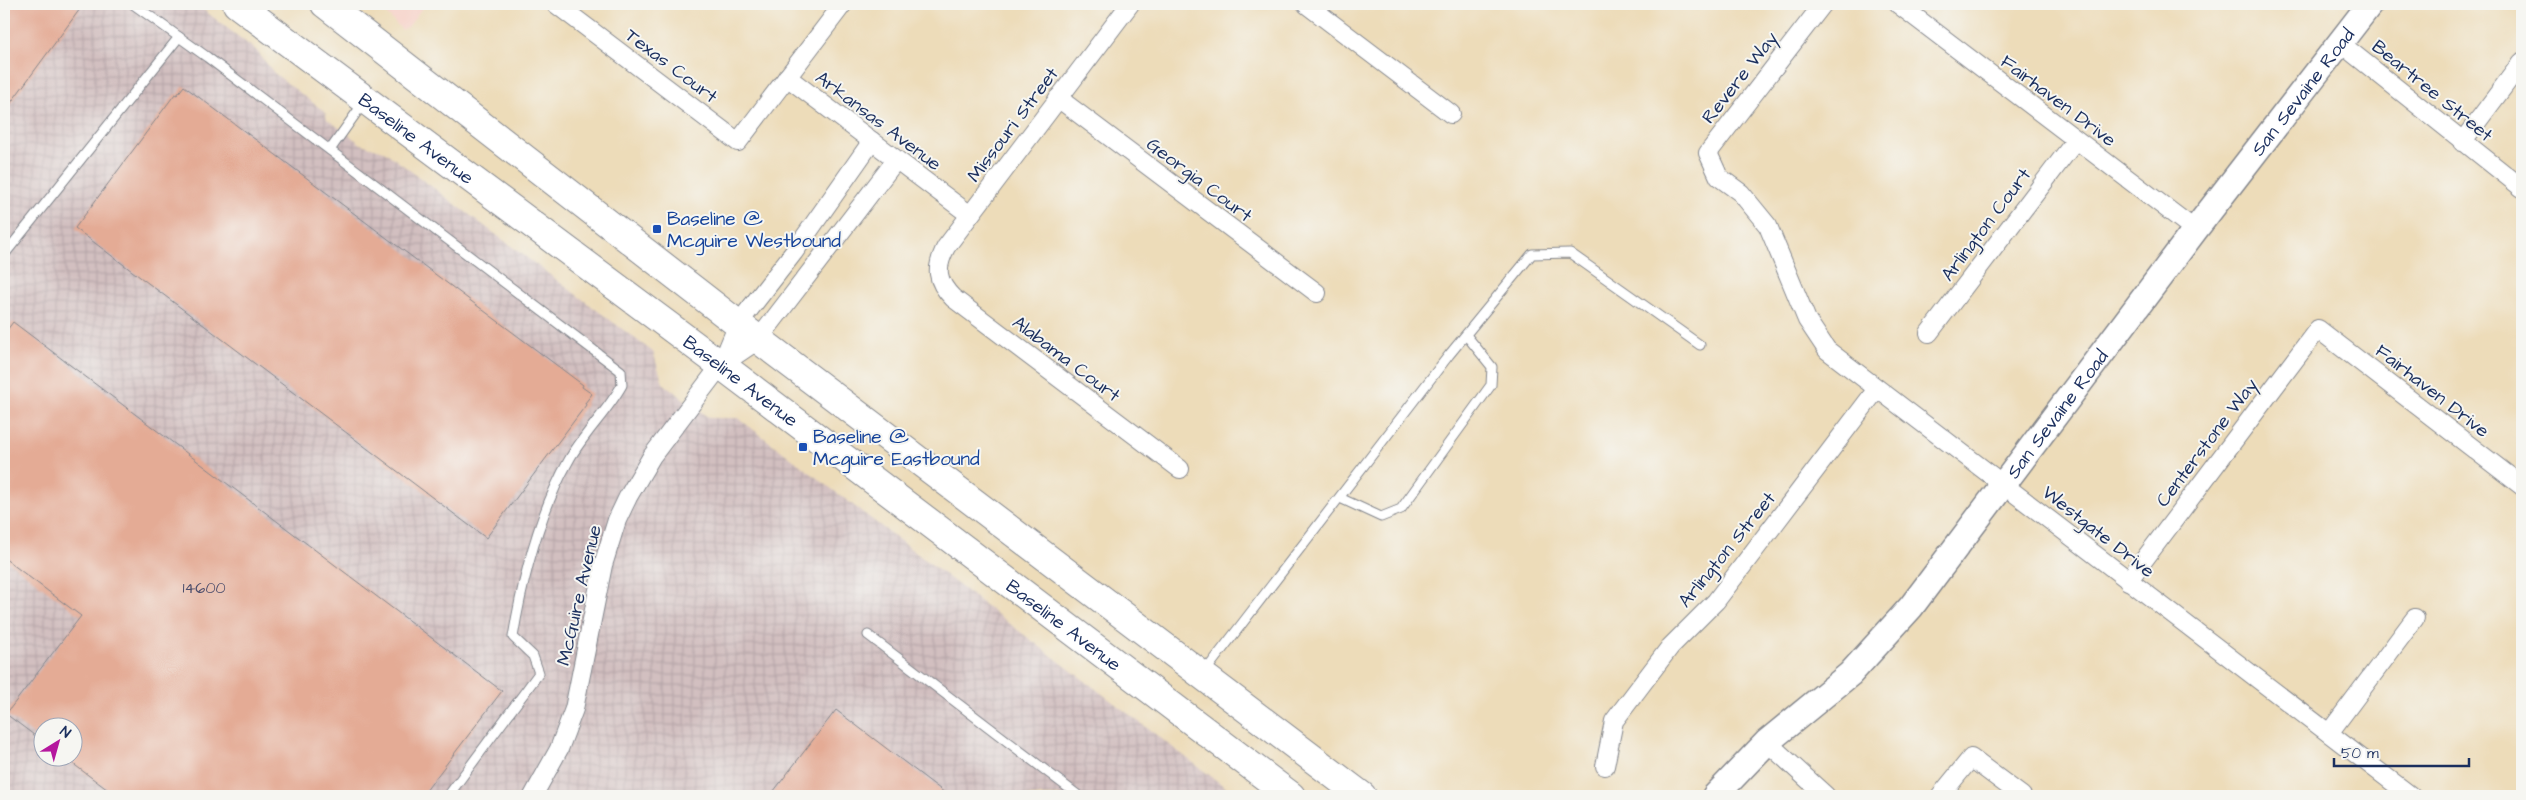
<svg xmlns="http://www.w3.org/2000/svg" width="2526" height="800" font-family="'Architects Daughter',sans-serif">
<defs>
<pattern id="industrial-grid" width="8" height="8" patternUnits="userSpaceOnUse" patternTransform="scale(1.25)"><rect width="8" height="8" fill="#d2bfc0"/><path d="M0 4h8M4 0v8" fill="none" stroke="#b4a4a7"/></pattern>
</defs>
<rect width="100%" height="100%" fill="#f6f6f2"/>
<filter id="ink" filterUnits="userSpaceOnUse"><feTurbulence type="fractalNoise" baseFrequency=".02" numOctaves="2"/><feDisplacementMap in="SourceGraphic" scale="10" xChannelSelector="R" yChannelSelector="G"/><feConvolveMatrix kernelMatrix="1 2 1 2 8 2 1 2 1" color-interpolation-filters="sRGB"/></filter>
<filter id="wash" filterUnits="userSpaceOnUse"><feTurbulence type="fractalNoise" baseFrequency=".0096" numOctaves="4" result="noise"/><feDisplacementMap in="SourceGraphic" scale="20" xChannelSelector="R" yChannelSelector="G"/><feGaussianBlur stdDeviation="1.12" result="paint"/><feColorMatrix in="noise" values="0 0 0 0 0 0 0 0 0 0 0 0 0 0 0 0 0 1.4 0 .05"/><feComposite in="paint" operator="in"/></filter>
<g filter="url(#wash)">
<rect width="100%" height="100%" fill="#eddcb9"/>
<!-- built -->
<polygon fill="#f7d1c8" points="377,4 425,4 409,26 402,30"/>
<!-- industrial -->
<path fill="url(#industrial-grid)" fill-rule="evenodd" d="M4,4H196L257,51L274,73L325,112L327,119L361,144L384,151L653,352L663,383L709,418H738L1237,796H4ZM42,728H72V758H42Z"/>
<g id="blocks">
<!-- building -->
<g fill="#e4ab95">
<polygon points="4,4 72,4 80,9 4,112"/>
<polygon points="184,86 583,385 582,387 592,394 585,403 586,405 486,538 75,228 175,94 177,95"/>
<polygon points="13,322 502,691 422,796 116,796 72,763 72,728 42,728 42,741 6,714 81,616 4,558 4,334"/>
<polygon points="836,710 949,796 770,796"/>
</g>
</g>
</g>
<g filter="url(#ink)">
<use href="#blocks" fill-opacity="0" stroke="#84868c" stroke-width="1"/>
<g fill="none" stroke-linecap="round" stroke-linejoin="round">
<!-- lane casing -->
<g stroke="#84868c" stroke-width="11">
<g id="lane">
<path d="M133,4L207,57L621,371L622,385C607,412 584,433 569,460C539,513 523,577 513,637L533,656L539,673L448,796"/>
<polyline points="330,150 364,102"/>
<polyline points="4,255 179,37"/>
<polyline points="1340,498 1381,517 1401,509 1491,385 1492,367 1466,335"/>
<polyline points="868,635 1079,796"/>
<polyline points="1204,673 1449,355 1532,254 1570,253 1700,345"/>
</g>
</g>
<!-- street casing -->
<g stroke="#84868c" stroke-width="20">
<g id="street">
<polyline points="556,4 738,142 843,4"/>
<path d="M1130,4L946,247C935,268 936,281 953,298L1180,469"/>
<polyline points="1306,4 1451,114"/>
<polyline points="1823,4 1708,153 1719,177 1741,193 1768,226 1807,320 1827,350 2411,796"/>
<polyline points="1898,4 2195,230"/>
<polyline points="2340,43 2522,188"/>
<polyline points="787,77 970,215"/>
<polyline points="1058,98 1317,293"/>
<polyline points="2462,142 2522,62"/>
<polyline points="1929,333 2076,140"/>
<polyline points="721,365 758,340 896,160"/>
<polyline points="2128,581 2318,329 2522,486"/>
<polyline points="2329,733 2415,618"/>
<polyline points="1767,742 1826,796"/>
<polyline points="1605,766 1614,721 1670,647 1716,601 1877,389"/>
<polyline points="533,796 559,749 574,709 603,565 617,520 628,497 652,456 721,365 738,324 794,252 872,141"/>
<polyline points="1940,796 1971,758 2022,796"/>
</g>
</g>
<!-- secondary casing -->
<g stroke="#84868c" stroke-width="28">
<g id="secondary">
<path id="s1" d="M1715,796L1767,742L1850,674L1911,607L2195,230L2370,4"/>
</g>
</g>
<!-- primary casing -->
<g stroke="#84868c" stroke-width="30">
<g id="primary">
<path id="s2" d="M237,4L721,365L1291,796"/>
<polyline points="325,4 738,324 1362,796"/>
</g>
</g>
<!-- lane -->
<use href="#lane" stroke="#fff" stroke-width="9"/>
<!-- street -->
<use href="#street" stroke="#fff" stroke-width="18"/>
<!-- secondary -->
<use href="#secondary" stroke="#fff" stroke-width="25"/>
<!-- primary -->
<use href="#primary" stroke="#fff" stroke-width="28"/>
</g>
</g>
<!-- markers -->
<g fill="#1a4fb4" stroke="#f6f6f2" stroke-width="2">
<rect x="652" y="224" width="10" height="10" rx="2.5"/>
<rect x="798" y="442" width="10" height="10" rx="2.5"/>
</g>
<g text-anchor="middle" stroke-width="4" stroke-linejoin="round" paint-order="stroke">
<!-- number labels -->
<g font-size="16" fill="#4d4e6c">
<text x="204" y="593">14600</text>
</g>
<!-- street labels -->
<g font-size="19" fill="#1b2f5e" stroke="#f6f6f2">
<text transform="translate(672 65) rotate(37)" y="7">Texas Court</text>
<text transform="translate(1739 77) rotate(-52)" y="7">Revere Way</text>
<text transform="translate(2433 90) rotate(39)" y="7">Beartree Street</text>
<text dy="7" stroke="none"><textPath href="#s1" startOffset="920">San Sevaine Road</textPath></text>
<text transform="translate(2059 100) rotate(37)" y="7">Fairhaven Drive</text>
<text transform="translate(879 120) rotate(37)" y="7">Arkansas Avenue</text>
<text transform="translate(1012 124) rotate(-53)" y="7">Missouri Street</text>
<text dy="7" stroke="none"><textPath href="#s2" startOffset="224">Baseline Avenue</textPath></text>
<text transform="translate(1200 179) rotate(37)" y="7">Georgia Court</text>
<text transform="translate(1985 224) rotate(-53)" y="7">Arlington Court</text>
<text transform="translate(1067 358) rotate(37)" y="7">Alabama Court</text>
<text dy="7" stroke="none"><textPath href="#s2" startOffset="629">Baseline Avenue</textPath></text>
<text transform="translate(2433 390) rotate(38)" y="7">Fairhaven Drive</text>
<text dy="7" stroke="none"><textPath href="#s1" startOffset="515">San Sevaine Road</textPath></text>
<text transform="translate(2206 442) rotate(-53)" y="7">Centerstone Way</text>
<text transform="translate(2099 531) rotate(38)" y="7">Westgate Drive</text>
<text transform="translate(1726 549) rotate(-51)" y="7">Arlington Street</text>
<text transform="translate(578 595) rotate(-77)" y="7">McGuire Avenue</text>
<text dy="7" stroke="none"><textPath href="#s2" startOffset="1034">Baseline Avenue</textPath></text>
</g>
<!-- transit labels -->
<g font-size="19" fill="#164399" stroke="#f6f6f2" text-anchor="start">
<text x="667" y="225">Baseline @<tspan x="667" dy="22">Mcguire Westbound</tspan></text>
<text x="813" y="443">Baseline @<tspan x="813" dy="22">Mcguire Eastbound</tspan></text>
</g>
</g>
<!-- margin -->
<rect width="2526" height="800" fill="none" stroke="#f6f6f2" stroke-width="20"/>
<!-- north arrow -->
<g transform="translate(58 742) rotate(37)"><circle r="24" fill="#f6f6f2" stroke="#9ea6b7"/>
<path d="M0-4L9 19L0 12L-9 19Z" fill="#b5179e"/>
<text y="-8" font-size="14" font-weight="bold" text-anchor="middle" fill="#1b2f5e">N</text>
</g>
<!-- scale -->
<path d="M2334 758v8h135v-8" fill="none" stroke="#1b2f5e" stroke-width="2.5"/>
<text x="2341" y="758" font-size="15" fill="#1b2f5e" stroke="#f6f6f2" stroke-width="4" paint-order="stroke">50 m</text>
</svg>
